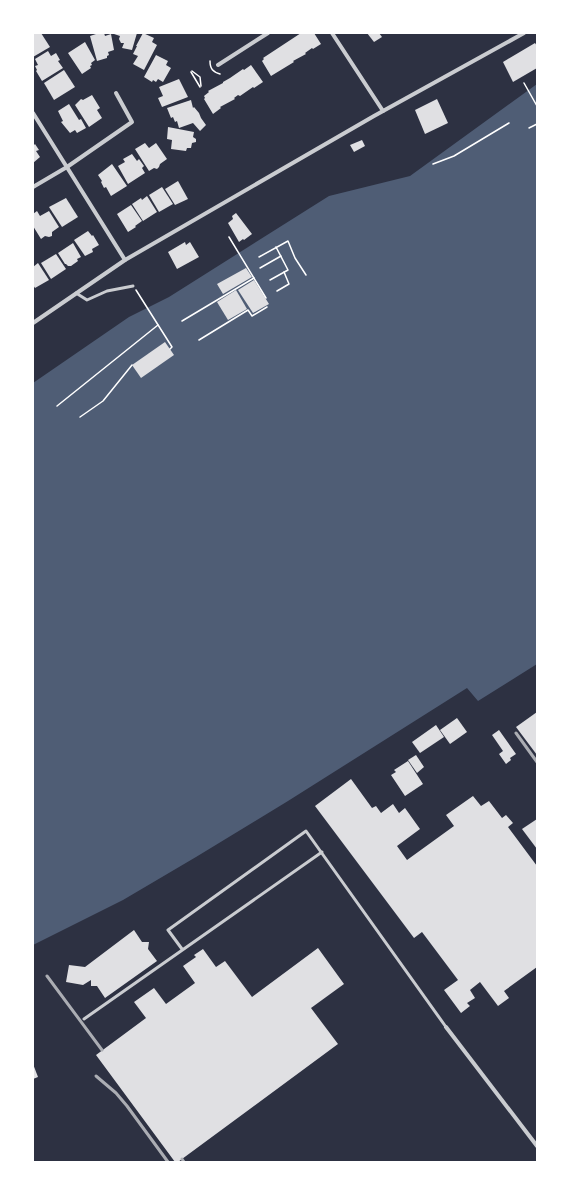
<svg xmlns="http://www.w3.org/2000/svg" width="570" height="1195" font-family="'Varela Round',sans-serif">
<rect width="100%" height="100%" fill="#2d3142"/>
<!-- water -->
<polygon fill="#4f5d75" points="537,84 537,664 478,701 467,688 288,801 196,857 123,900 33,945 33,383 129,317 169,297 329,196 410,176"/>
<!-- building -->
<g fill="#e0e0e3">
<polygon points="33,33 41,33 50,47 33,57"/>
<polygon points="99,33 104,33 105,36 111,34 114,50 108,52 109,55 107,56 107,58 97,61 90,36"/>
<polygon points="114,33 137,33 132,50 122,48 124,43 121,43 119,39 120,36 114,34"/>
<polygon points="143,33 154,38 152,42 157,45 144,70 133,64 138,56 133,54 137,46 136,46"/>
<polygon points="301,33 314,33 321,44 313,49 312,48 305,53 306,54 293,61 294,62 271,76 262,61 264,59 263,58"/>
<polygon points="367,33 379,33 382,37 374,42"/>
<polygon points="85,42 95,60 91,63 92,65 90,66 91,68 82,74 68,53"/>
<polygon points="535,43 537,46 537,68 513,82 503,62"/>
<polygon points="48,51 51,56 56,53 60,60 58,61 63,68 42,81 36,71 37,70 35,66 38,65 35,59"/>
<polygon points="156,55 168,61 166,65 171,68 163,82 158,79 156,82 153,80 152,82 144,77"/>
<polygon points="251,65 263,82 254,88 253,87 240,96 238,95 234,98 235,99 220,107 221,108 213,114 204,99 205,98 204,96 209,92 208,91 223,83 223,82 230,78 243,69 244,70"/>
<polygon points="64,70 75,87 54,100 44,83"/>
<polygon points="179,79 188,97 162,107 158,98 163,96 159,87"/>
<polygon points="92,95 100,108 97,110 102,118 89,127 75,105 81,99 83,100"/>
<polygon points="437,99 448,123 425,134 415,110"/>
<polygon points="191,100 193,108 194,107 199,113 201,118 206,125 200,131 193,123 179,128 177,121 175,122 173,117 171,118 167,108"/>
<polygon points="69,104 79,120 81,119 86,128 77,133 75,130 70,133 61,122 63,121 58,111"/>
<polygon points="168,127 194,132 193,137 196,139 196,142 192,143 191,148 187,148 186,151 171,149 172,140 167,139"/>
<polygon points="362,140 365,146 354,152 350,145"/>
<polygon points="145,143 149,148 156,143 167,159 160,164 159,167 157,169 154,168 149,171 135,149"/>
<polygon points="35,144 39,150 36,151 40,157 33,163 33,146"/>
<polygon points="132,154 137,161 139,159 144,166 142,168 145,173 128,184 118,166 125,162 123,159"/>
<polygon points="112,164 127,186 111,196 106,187 104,188 101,182 102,181 98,175"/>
<polygon points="178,181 188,199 175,205 165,189"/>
<polygon points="162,187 173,204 159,212 149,195"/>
<polygon points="147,196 157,212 143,221 132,204 141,198 142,200"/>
<polygon points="66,198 78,217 62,227 49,207"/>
<polygon points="131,205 142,221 135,226 136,227 128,232 117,214"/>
<polygon points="37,211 40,216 49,211 59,227 52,232 52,236 49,237 45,236 41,239 33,226 33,214"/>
<polygon points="236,213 252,234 244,240 243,239 239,242 228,223 233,219 232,216"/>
<polygon points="88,231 92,236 93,235 99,245 92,249 93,252 85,256 74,240"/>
<polygon points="185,242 186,245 190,242 199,257 177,269 168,252"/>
<polygon points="73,243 81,257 77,259 78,261 71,266 68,266 66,264 65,264 58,253"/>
<polygon points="56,254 66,269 51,279 41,263"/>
<polygon points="38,263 49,280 35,288 33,285 33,267"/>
<polygon points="246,268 252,277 223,294 217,284"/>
<polygon points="254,280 269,304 253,313 238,290"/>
<polygon points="236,290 247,309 228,320 217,302"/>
<polygon points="165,342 174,355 141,378 132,365"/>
<polygon points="537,712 537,755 516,727"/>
<polygon points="457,718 467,732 450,744 440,730"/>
<polygon points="436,725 444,737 420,753 412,742"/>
<polygon points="499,730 516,754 510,758 511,760 506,764 499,754 503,751 492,735"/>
<polygon points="416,755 424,767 417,773 408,760"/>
<polygon points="408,761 423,784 405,796 391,775 396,772 394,770"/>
<polygon points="351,779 372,808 376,806 381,813 393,804 399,813 405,808 420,829 397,846 407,860 454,826 446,815 473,796 481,806 489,801 502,818 506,815 513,823 508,827 537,866 537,967 504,991 509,998 498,1006 480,982 470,990 475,998 467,1003 470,1006 461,1013 444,990 458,980 422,932 414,938 315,806"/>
<polygon points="537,819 537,849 522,829"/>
<polygon points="134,930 142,942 149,942 148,949 157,961 105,998 97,986 91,986 91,980 83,985 66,982 69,965 85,967"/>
<polygon points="318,948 344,984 311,1008 338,1044 182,1159 178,1162 175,1162 96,1055 146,1018 134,1002 154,988 166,1004 195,983 183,966 196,957 194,955 203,949 216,967 225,961 252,997"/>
<polygon points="33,1064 38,1077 33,1079"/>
</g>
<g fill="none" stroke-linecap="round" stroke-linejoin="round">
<!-- path -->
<g stroke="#fff" stroke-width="1.5">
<path d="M210,61C210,69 213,72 220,74"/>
<polyline points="192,71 200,77 201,86"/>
<polyline points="191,72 200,87"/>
<polyline points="524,83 537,106"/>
<polyline points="529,128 537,124"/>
<polyline points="433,164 454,156 509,123"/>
<polyline points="229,237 266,298"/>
<polyline points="259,257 288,241 295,258 306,275"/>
<polyline points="260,268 281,256"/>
<polyline points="270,280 288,270 276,247"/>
<polyline points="136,290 172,347 170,349"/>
<polyline points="277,291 289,284 284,272"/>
<polyline points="182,321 254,278"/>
<polyline points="199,340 248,310 252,316 267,307"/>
<polyline points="57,406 158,325"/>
<polyline points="80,417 103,401 132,365"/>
</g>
<!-- service -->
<g stroke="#caccd0" stroke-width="3">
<polyline points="76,293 87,300 107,291 133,286"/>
<polyline points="182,949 168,930 306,831 446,1027"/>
<polyline points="84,1019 322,852"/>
</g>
<!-- minor -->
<g stroke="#caccd0" stroke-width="4">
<polyline points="332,33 383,111"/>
<polyline points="218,65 268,33"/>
<polyline points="33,113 125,260"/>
<polyline points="33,187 67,167 132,122 116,93"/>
<polyline points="33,323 125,260 374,116 524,33"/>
<polyline points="446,1027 537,1146"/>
</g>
<!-- rail -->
<g stroke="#abadb3" stroke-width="3">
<polyline points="516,733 537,762"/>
<polyline points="47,976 102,1050"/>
<polyline points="96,1076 116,1093 127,1106 168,1162"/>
<polyline points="182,1159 184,1162"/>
</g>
</g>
<!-- border -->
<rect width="570" height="1195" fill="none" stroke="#ffffff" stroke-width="68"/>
</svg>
